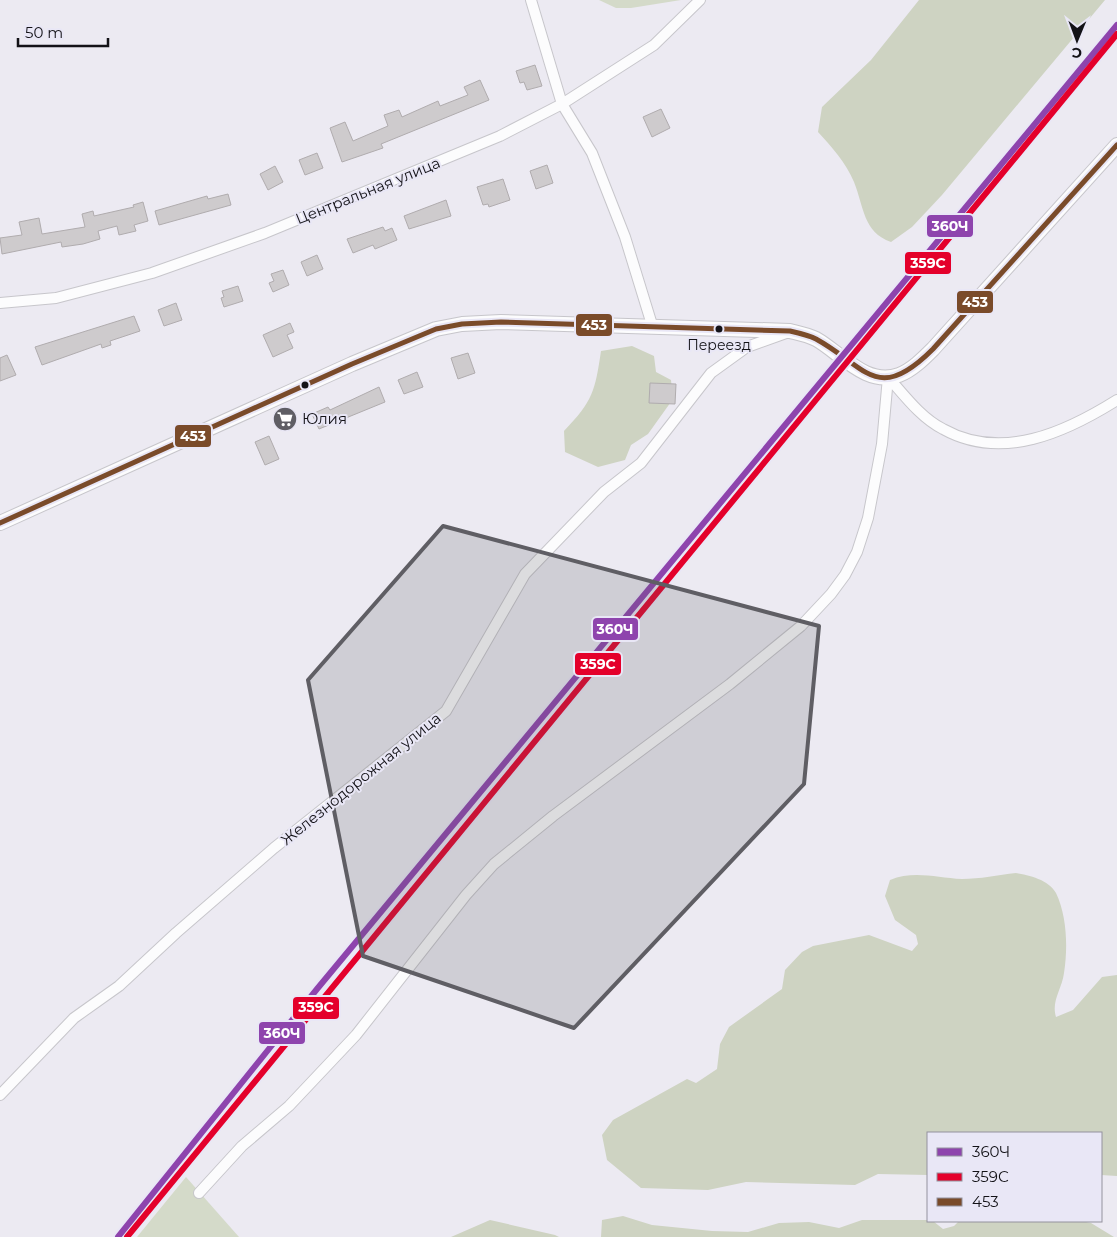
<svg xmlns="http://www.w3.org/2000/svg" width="1117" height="1237" font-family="Montserrat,sans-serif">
<rect width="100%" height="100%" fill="#eceaf2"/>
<!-- green -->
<g fill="#d4dac9">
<polygon points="599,0 681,0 631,8 616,8"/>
<polygon points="186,1177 239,1237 137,1237"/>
</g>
<!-- forest -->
<g fill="#ced3c2">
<path d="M919,0H1105L942,195L912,227L891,242C863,232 864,207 854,182C846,163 832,147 818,132L822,107L871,60Z"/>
<path d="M632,346L654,356L656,372L671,380L673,399L648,434L631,445L625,460L598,467L565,452L564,431C593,401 595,391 601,351Z"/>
<path d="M1016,873C1029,875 1049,880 1056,893C1067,916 1068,948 1064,973C1062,989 1051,1001 1056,1017L1073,1010L1102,977L1117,975V1176L1101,1175V1133H928V1175L878,1174L855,1185L746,1182L708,1190L641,1188L607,1160L602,1135L613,1120L687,1079L696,1083L717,1069L720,1044L729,1027L782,989L785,970L802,952L813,946L869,935L912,951L918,944L916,935L895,920L885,896L890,880C914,870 937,878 962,879C980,879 998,875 1016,873Z"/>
<polygon points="623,1216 652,1225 712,1231 748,1232 779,1223 809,1222 839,1228 862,1220 928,1220 933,1221 943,1229 954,1226 959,1221 1081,1221 1091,1223 1114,1237 601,1237 602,1220"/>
<polygon points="490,1220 555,1235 559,1237 451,1237"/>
</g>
<!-- building -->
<g fill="#cecbcd" stroke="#b0acae">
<polygon points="535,65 542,86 527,90 524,82 520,83 516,71"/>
<polygon points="480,80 489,100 381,144 383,148 342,162 330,128 345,122 353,141 388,126 384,115 399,110 402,117 438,101 440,106 468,95 464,87"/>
<polygon points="661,109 670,128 652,137 643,117"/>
<polygon points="317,153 323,168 305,175 299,160"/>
<polygon points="547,165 553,183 536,189 530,171"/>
<polygon points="275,166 283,182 268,190 260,174"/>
<polygon points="503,179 510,200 489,207 488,204 483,205 477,187"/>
<polygon points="228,194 231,205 159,225 155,211 207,196 208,199"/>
<polygon points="446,200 451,216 409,229 404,216"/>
<polygon points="143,202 148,221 134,225 136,231 119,235 117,226 98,231 100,239 83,244 62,247 61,242 2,254 0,238 22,235 19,222 39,218 42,234 85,227 82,214 93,211 94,216 134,207 133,205"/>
<polygon points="383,227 385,231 392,228 397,240 375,249 373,245 353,253 347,239"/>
<polygon points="317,255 323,269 307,276 301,262"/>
<polygon points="283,270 289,285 273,292 269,283 274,281 271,274"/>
<polygon points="238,286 243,301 224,307 221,298 224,297 222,291"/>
<polygon points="176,303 182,320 164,326 158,310"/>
<polygon points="134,316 140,331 110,341 111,345 102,348 101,344 42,365 35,347"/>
<polygon points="290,323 294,332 287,335 293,348 273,357 263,335"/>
<polygon points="468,353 475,373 458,379 451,358"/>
<polygon points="7,355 16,375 0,381 0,358"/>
<polygon points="417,372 423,387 404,394 398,380"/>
<polygon points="650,383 676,384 675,404 649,403"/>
<polygon points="379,387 385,402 319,429 312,414 328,407 330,410"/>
<polygon points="290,412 294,422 279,428 275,418"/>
<polygon points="269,436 279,459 265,465 255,442"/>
</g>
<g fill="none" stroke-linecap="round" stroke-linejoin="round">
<!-- street casing -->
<g stroke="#c7c6cb" stroke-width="12">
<g id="street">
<polyline points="531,0 562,104 592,153 625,237 653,328"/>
<polyline points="0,303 56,298 152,273 265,233 500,136 562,104 654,45 700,0"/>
<path d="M888,377C904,395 921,418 943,429C1002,462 1066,432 1117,400"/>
<polyline points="0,1095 74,1018 119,986 176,933 274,848 446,711 525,574 604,492 641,463 711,373 747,347 786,333"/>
<polyline points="199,1193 242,1146 289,1106 356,1035 466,895 494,864 553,816 730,684 801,626 831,594 845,575 857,552 868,518 882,444 888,377"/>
</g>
</g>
<!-- secondary casing -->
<g stroke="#c7c6cb" stroke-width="16">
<path id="secondary" d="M0,523L352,364L436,329L462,324L501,322L790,331C798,333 808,335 816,339C841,353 866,387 899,375C912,370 923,359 933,349L1117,145"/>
</g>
<!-- street -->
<use href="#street" stroke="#fcfcfd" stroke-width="10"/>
<!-- secondary -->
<use href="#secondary" stroke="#fcfcfd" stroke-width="14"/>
<!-- bus-1 casing -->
<g stroke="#e9e7f6" stroke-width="9">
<path id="bus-1" d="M0,523L352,364L436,329L462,324L501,322L790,331C799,333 808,335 816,339C867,367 877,405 933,349L1117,145"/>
</g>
<!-- bus-1 -->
<use href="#bus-1" stroke="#7a4b2a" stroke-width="5"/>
<!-- rail-1 casing -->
<g stroke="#e9e7f6" stroke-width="10">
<polyline id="rail-1" points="118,1237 317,989 1117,25"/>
</g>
<!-- rail-2 casing -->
<g stroke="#e9e7f6" stroke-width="10">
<polyline id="rail-2" points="127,1237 1117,34"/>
</g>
<!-- rail-1 -->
<use href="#rail-1" stroke="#8e44ad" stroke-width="6"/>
<!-- rail-2 -->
<use href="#rail-2" stroke="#e4002b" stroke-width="6"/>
</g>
<!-- marked area -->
<path fill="#5f5e64" fill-opacity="0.2" stroke="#5f5e64" stroke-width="4" stroke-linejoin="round" d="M443,526L819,626L804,784L574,1028L363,956L308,680Z"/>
<!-- icons -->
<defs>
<g id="supermarket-disc" transform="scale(1.25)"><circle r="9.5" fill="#5f5e64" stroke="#e9e7f6"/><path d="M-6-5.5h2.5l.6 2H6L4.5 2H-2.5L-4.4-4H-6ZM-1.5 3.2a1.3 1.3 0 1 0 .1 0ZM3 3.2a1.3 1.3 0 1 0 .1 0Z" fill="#fff"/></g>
</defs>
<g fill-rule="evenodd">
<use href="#supermarket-disc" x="285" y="419"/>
</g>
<!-- markers -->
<g fill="#131217" stroke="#e9e7f6" stroke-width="2">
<circle cx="719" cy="329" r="4.5"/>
<circle cx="305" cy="385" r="4.5"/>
</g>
<g text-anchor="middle" stroke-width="4" stroke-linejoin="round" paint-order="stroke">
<!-- bus labels -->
<g font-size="14" fill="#131217" stroke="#e9e7f6">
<text x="719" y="350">Переезд</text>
</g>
<!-- street labels -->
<g font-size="15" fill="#131217" stroke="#e9e7f6">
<text transform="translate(368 191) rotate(-22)" y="5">Центральная улица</text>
<text transform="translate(361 779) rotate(-39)" y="5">Железнодорожная улица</text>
</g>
<!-- poi labels -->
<g font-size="15" fill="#131217" stroke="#e9e7f6" text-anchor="start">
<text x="302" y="424">Юлия</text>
</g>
</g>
<g stroke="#e9e7f6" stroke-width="2">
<rect x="926" y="214" width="48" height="24" rx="5" fill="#8e44ad"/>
<rect x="904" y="251" width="48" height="24" rx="5" fill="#e4002b"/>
<rect x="956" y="290" width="38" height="24" rx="5" fill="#7a4b2a"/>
<rect x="575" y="313" width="38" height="24" rx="5" fill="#7a4b2a"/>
<rect x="174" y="424" width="38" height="24" rx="5" fill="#7a4b2a"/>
<rect x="592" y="617" width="47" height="24" rx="5" fill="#8e44ad"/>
<rect x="574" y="652" width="48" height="24" rx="5" fill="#e4002b"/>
<rect x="292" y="996" width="48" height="24" rx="5" fill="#e4002b"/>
<rect x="258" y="1021" width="48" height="24" rx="5" fill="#8e44ad"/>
</g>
<g font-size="14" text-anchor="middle" font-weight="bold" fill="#fff">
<text x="950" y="231">360Ч</text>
<text x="928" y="268">359С</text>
<text x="975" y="307">453</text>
<text x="594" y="330">453</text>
<text x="193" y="441">453</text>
<text x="615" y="634">360Ч</text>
<text x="598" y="669">359С</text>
<text x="316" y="1012">359С</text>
<text x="282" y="1038">360Ч</text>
</g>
<!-- legend -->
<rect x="927" y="1132" width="175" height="90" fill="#e9e7f6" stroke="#93929d"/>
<rect x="937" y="1148" width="25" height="8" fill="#8e44ad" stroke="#93929d"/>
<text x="972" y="1157" font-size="15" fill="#131217">360Ч</text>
<rect x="937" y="1173" width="25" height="8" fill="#e4002b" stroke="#93929d"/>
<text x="972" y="1182" font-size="15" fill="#131217">359С</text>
<rect x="937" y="1198" width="25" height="8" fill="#7a4b2a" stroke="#93929d"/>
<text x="972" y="1207" font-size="15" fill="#131217">453</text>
<!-- north arrow -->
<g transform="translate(1077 40) rotate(181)" stroke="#e9e7f6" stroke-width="4" paint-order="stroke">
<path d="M0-4L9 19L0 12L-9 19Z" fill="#131217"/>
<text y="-8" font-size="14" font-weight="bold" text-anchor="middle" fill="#131217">С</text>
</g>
<!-- scale -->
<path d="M18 38v8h90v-8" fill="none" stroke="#131217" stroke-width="2.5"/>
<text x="25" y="38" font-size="15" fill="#131217" stroke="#e9e7f6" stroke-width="4" paint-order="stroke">50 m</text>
</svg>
